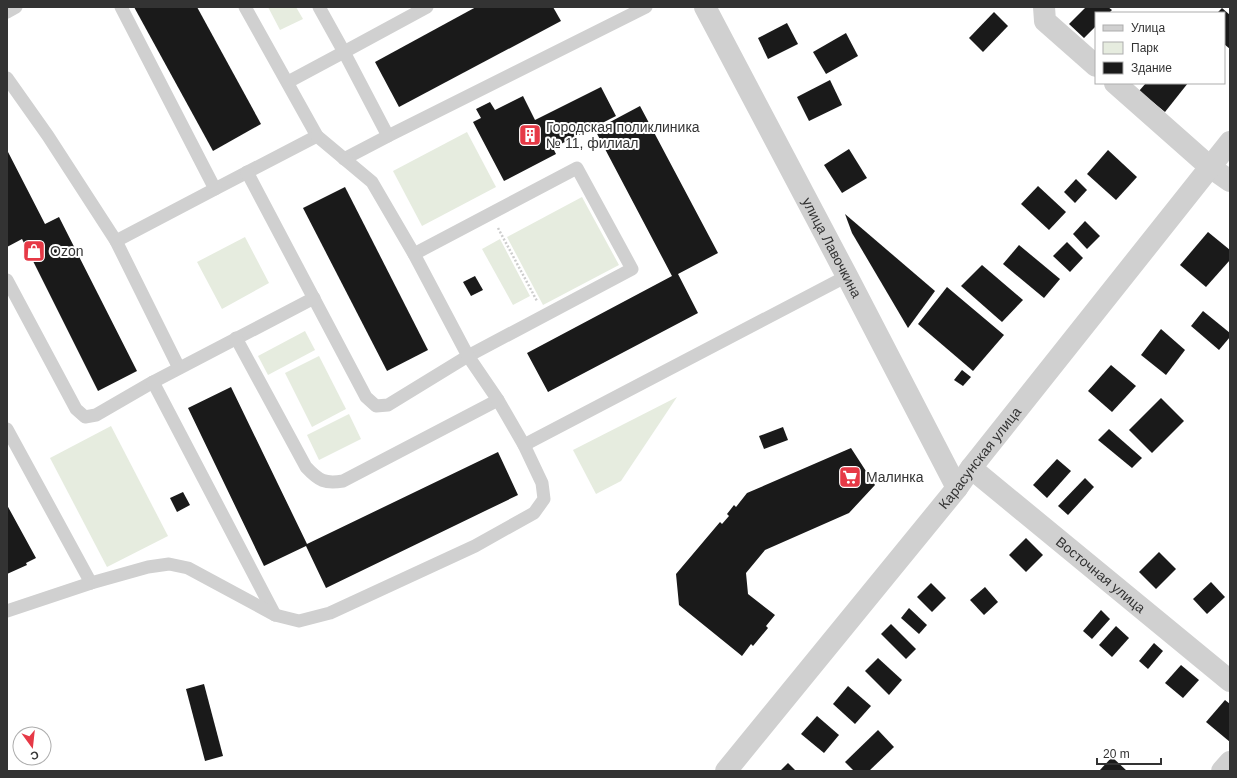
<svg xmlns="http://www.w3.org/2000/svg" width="1237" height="778" font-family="Arial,sans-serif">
<rect width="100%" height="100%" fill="#fff"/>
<!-- green -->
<g fill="#e6ecdf">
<polygon points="268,7 296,7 303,19 280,30"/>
<polygon points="467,132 496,187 422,226 393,171"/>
<polygon points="582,197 619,265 543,305 507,237"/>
<polygon points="245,237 269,283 222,309 197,262"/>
<polygon points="500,239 530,296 513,305 482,249"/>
<polygon points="305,331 315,350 268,375 258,356"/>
<polygon points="319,356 346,409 312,427 285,373"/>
<polygon points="677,397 621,481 596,494 573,450"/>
<polygon points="349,414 361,439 319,460 307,435"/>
<polygon points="111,426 168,536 107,567 50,458"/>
</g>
<!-- building -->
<g fill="#1a1a1a">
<polygon points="134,7 197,7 261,124 213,151"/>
<polygon points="476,7 553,7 561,21 399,107 375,62"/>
<polygon points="1086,7 1108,7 1112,10 1109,13 1096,13 1096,26 1084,38 1069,24"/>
<polygon points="1222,8 1230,15 1230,49 1224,44 1224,13 1217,13"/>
<polygon points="994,12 1008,26 983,52 969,38"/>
<polygon points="787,23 798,44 768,59 758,38"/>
<polygon points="846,33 858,56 826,74 813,52"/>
<polygon points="830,80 842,105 809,121 797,97"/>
<polygon points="1146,83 1188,83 1165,112 1139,91"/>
<polygon points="601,87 616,116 553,148 556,154 504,181 473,122 481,118 476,109 490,102 495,110 523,96 535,120"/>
<polygon points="640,106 718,253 678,274 698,313 548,392 527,353 672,276 595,130"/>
<polygon points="849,149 867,178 842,193 824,165"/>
<polygon points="7,150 45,224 59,217 137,371 98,391 22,239 7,247"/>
<polygon points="1108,150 1137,177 1116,200 1087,174"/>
<polygon points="1076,179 1087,190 1075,203 1064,192"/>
<polygon points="1038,186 1066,212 1049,230 1021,204"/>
<polygon points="345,187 428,350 387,371 303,208"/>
<polygon points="845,214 935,291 908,328 852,233"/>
<polygon points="1085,221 1100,236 1087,249 1073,234"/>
<polygon points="1208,232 1230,250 1230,260 1206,287 1180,265"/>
<polygon points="1067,242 1083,258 1070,272 1053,256"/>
<polygon points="1019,245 1060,279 1044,298 1003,264"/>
<polygon points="982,265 1023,300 1002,322 961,286"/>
<polygon points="475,276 483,290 471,296 463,282"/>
<polygon points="947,287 1004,335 973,371 918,324"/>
<polygon points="1203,311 1230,333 1230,337 1219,350 1191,326"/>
<polygon points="1161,329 1185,350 1166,375 1141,355"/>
<polygon points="1111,365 1136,386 1112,412 1088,391"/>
<polygon points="962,370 971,377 963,386 954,380"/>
<polygon points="231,387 307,544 498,452 518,495 326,588 306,546 264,566 188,408"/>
<polygon points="1161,398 1184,421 1152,453 1129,430"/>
<polygon points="783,427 788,440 764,449 759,436"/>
<polygon points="1109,429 1142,458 1132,468 1098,440"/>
<polygon points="851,448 875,485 849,513 765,550 746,573 748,594 775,615 766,626 768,628 753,646 751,644 742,656 679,605 676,574 720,522 722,524 729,516 727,514 734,505 736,507 747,493"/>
<polygon points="1057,459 1071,471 1047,498 1033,485"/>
<polygon points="1085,478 1094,487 1068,515 1058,506"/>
<polygon points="183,492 190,505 177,512 170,498"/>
<polygon points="7,505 36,558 26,563 27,565 7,574"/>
<polygon points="1026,538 1043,555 1026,572 1009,555"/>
<polygon points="1159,552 1176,569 1156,589 1139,572"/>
<polygon points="1211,582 1225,597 1207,614 1193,599"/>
<polygon points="931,583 946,598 932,612 917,597"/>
<polygon points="985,587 998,602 984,615 970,600"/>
<polygon points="909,608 927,625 919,634 901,618"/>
<polygon points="1101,610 1110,619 1092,639 1083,631"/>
<polygon points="891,624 916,649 906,659 881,634"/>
<polygon points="1116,626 1129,638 1112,657 1099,645"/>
<polygon points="1154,643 1163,651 1148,669 1139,661"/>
<polygon points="878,658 902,680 889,695 865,671"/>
<polygon points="1181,665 1199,680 1183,698 1165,683"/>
<polygon points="204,684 223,756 205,761 186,689"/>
<polygon points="848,686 871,706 855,724 833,704"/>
<polygon points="1225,700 1230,704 1230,742 1206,722"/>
<polygon points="817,716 839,735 824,753 801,734"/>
<polygon points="878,730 894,747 869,771 854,771 845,762"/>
<polygon points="1112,757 1127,771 1099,771"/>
<polygon points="788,763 796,771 780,771"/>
</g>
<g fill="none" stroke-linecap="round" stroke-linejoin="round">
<!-- path -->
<polyline stroke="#cdcdcd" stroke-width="2.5" stroke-dasharray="2 2" stroke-linecap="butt" points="498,228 537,301"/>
<!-- service -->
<g stroke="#d0d0d0" stroke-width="13">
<polyline points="121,7 215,189 317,136 245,7"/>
<polyline points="427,7 344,52 388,136 646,7"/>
<polyline points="7,12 16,7"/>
<polyline points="7,78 48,136 116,241 179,368"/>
<polyline points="288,82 344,52 319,7"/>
<polyline points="344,159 388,136"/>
<polyline points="247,172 366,397 376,406 388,405 468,356 632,269 577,168 414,254"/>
<polyline points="116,241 215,189"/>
<polyline points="7,280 76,409 85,417 96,415 153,382 314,298"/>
<path d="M236,338L306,467C319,481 325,484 343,481L498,400"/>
<polyline points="153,382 275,615"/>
<polyline points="7,429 91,583"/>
<polyline points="524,445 847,276"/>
<polyline points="7,611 91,583 148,567 169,564 188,568 275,615 299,621 330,613 475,546 534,513 544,499 542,483 524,445 498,400 468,356 414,254 372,182 317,136"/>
</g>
<!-- minor -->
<g stroke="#d0d0d0" stroke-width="22">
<path id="s1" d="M705,7L847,276L957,488"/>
<polyline points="1044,7 1045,21 1096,66"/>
<polyline points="1115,83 1210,167 1230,181"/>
<path id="s2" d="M971,468L1230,681"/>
<path id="s3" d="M726,771L957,488L971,468L1230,142"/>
<polyline points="1222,771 1230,762"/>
</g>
</g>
<!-- icons -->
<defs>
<g id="building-square" transform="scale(1.15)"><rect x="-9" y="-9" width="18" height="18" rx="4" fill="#e63946" stroke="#fff"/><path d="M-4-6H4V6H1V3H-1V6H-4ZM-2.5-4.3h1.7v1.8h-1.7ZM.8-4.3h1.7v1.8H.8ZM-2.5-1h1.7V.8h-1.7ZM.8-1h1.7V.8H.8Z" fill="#fff"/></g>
<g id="shop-square" transform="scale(1.15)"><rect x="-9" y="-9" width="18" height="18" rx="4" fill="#e63946" stroke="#fff"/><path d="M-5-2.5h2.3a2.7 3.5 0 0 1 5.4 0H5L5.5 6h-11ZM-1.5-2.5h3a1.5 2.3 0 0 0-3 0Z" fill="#fff"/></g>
<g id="supermarket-square" transform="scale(1.15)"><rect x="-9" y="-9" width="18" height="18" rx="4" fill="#e63946" stroke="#fff"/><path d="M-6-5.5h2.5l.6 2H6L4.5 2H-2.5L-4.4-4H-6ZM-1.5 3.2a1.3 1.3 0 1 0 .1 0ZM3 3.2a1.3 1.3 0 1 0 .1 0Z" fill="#fff"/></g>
</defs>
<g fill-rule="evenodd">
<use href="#building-square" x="530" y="135"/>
<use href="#shop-square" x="34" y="251"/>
<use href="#supermarket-square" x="850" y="477"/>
</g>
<g text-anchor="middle" stroke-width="4" stroke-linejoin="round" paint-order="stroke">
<!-- poi labels -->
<g font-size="14" fill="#333" stroke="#fff" text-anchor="start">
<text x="546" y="132">Городская поликлиника<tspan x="546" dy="16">№ 11, филиал</tspan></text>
<text x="50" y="256">Ozon</text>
<text x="866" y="482">Малинка</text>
</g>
<!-- street labels -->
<g font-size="14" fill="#333" stroke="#fff">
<text dy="5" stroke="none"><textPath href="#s1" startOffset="272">улица Лавочкина</textPath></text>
<text dy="5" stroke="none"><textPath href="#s3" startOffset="403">Карасунская улица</textPath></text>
<text dy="5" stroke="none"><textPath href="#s2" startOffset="168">Восточная улица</textPath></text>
</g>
</g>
<!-- border -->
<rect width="1237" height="778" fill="none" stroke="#333333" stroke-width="16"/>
<!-- legend -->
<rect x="1095" y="12" width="130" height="72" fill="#ffffff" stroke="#adadad"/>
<rect x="1103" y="25" width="20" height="6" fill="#d0d0d0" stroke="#adadad"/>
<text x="1131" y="32" font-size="12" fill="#333333">Улица</text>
<rect x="1103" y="42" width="20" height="12" fill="#e6ecdf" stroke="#adadad"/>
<text x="1131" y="52" font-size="12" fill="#333333">Парк</text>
<rect x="1103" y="62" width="20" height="12" fill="#1a1a1a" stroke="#adadad"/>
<text x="1131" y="72" font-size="12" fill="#333333">Здание</text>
<!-- north arrow -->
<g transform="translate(32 746) rotate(165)"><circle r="19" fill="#ffffff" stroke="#adadad"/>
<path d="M0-3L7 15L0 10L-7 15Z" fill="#e63946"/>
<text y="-6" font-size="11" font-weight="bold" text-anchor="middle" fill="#333333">С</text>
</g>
<!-- scale -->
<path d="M1097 758v6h64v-6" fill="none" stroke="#333333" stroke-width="2"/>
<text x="1103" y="758" font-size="12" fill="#333333" stroke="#ffffff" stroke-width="3" paint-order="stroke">20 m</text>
</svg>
